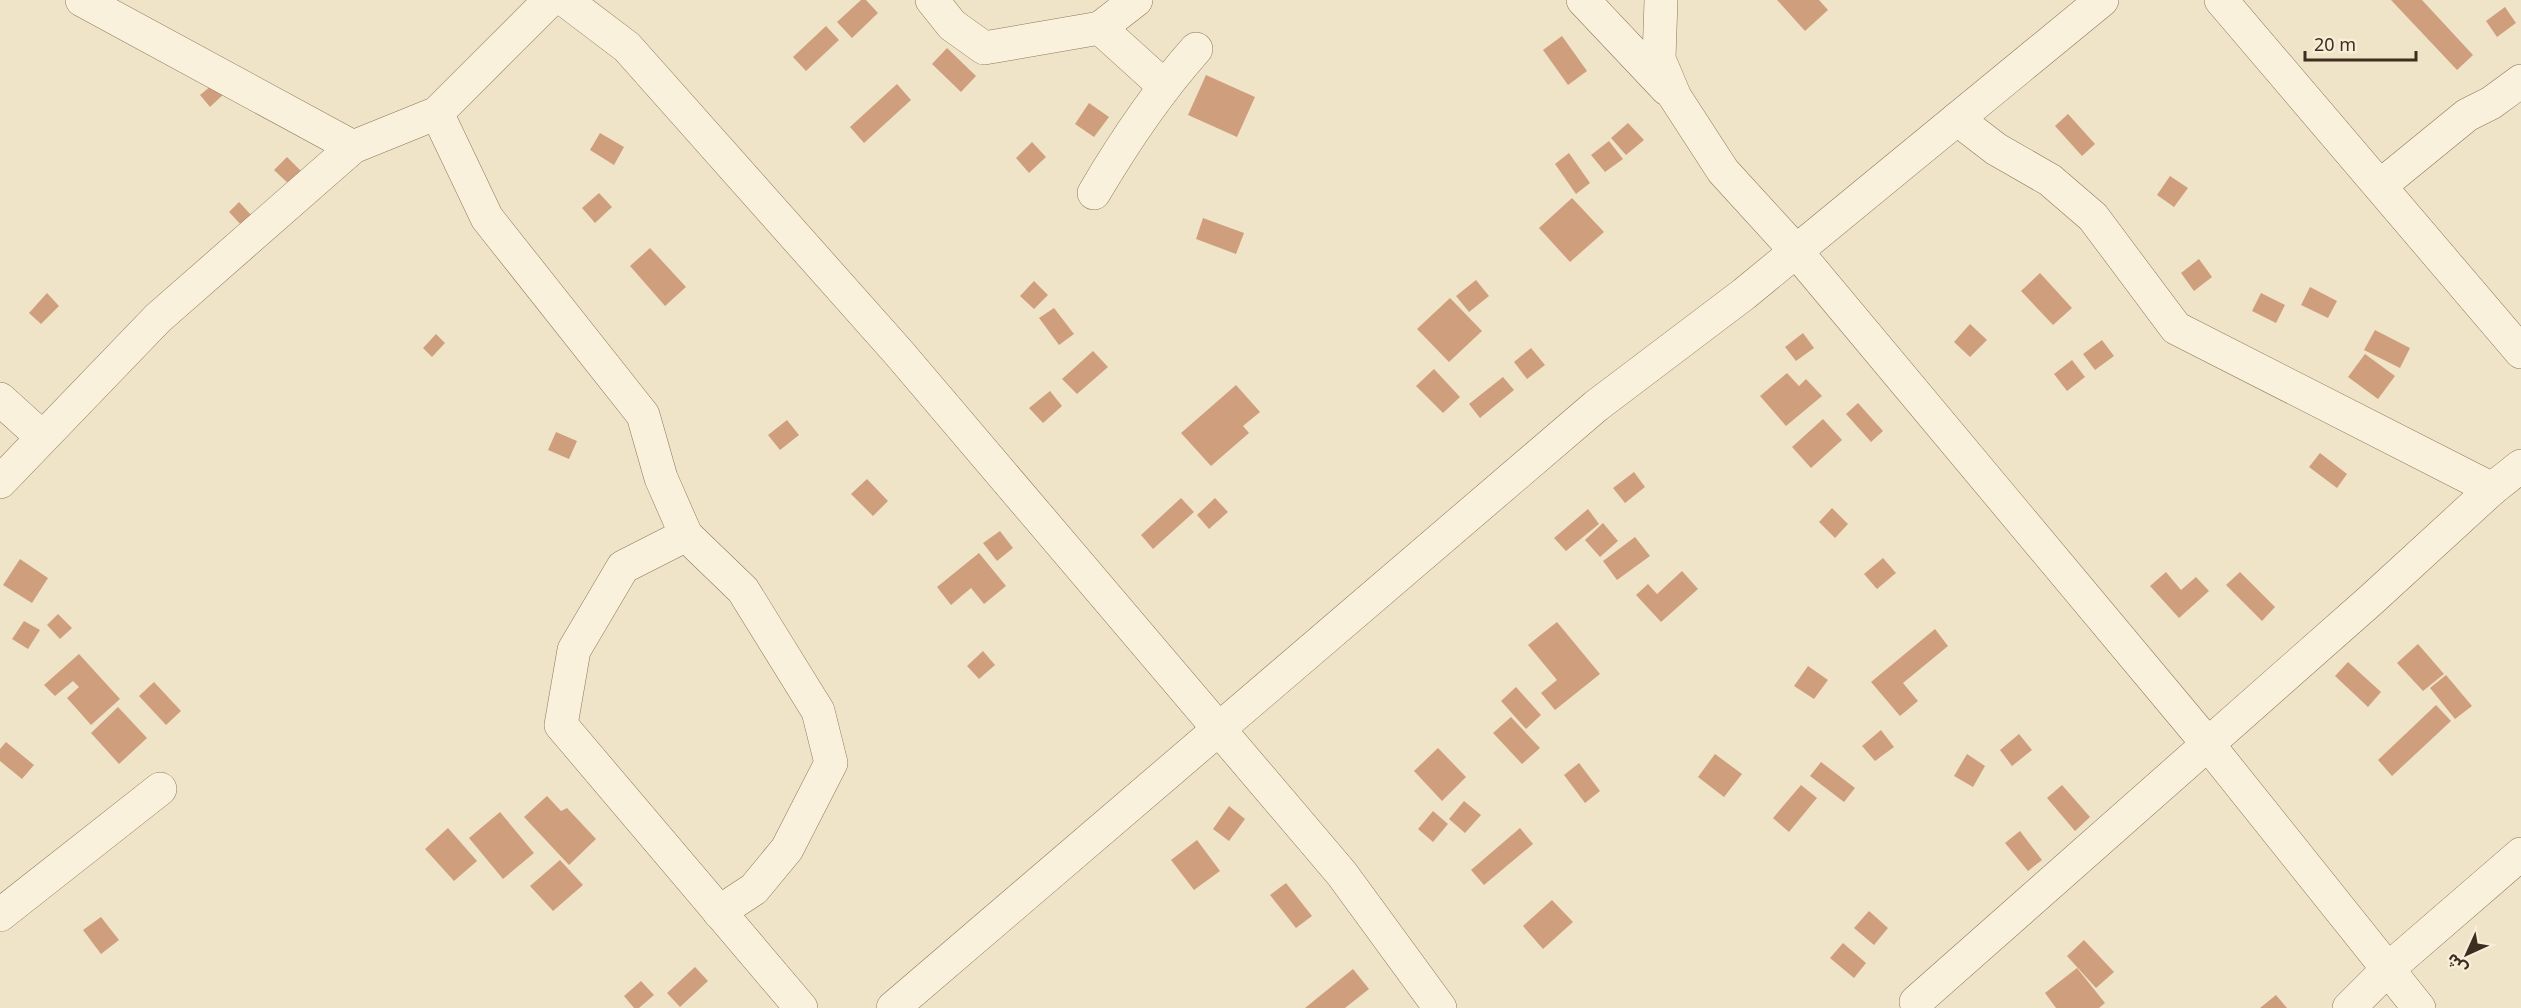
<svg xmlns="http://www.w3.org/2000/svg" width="2521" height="1008" font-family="Georgia,'Noto Sans Arabic',serif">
<rect width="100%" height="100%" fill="#f0e4c8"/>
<!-- building -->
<g fill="#cf9f7d">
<polygon points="861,0 866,0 878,13 852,38 837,22"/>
<polygon points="1777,0 1819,0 1828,10 1805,31"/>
<polygon points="2391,0 2422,0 2473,55 2457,70"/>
<polygon points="2505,7 2516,23 2497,37 2486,21"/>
<polygon points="826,26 839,40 806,71 793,57"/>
<polygon points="1562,36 1587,71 1568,85 1543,50"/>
<polygon points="947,48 976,76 961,92 932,64"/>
<polygon points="1206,75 1255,97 1237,137 1188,115"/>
<polygon points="217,81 226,92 210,107 200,95"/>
<polygon points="897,84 911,100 864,143 850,127"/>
<polygon points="1089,103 1109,117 1094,137 1075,124"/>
<polygon points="2068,114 2095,144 2082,156 2055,126"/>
<polygon points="1628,123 1644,140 1626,155 1611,138"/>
<polygon points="600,133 624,147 614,165 590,150"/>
<polygon points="1609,141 1623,159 1605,172 1591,155"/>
<polygon points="1032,142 1046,157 1029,173 1016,158"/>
<polygon points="1569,153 1590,183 1576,194 1555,164"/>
<polygon points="287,157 306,176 293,188 274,170"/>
<polygon points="2170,176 2188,188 2174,207 2157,195"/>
<polygon points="599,193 612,207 595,223 582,208"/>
<polygon points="1572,198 1604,232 1570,262 1539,228"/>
<polygon points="239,202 253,217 243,227 229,212"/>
<polygon points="1203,218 1244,233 1236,254 1196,239"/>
<polygon points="650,248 686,287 665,306 630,266"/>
<polygon points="2199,259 2212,277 2194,291 2181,273"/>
<polygon points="2040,273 2072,308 2053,325 2021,291"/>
<polygon points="1476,280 1489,296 1469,312 1456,296"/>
<polygon points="1034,281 1048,295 1034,309 1020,296"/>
<polygon points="2310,287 2337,301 2328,318 2301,305"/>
<polygon points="47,293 59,306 41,324 29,313"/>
<polygon points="2261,293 2285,305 2276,323 2252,311"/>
<polygon points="1450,298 1482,331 1449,362 1417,329"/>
<polygon points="1054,308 1074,334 1059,345 1039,318"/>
<polygon points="1970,324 1987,340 1970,357 1954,342"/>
<polygon points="2375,330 2410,348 2400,368 2364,350"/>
<polygon points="1803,333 1814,348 1796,361 1785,347"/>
<polygon points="436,334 445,343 432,357 423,348"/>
<polygon points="2102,340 2114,356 2095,370 2083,354"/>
<polygon points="1531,348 1545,365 1527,379 1514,362"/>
<polygon points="1093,351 1108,367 1077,394 1062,379"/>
<polygon points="2365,354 2395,376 2378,399 2348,377"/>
<polygon points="2072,360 2085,377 2067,391 2054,374"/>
<polygon points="1434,369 1460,397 1443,413 1416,386"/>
<polygon points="1787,373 1799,386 1806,379 1822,396 1786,426 1760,396"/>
<polygon points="1503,377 1514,390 1480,418 1469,404"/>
<polygon points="1236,385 1260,412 1243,426 1249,433 1211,466 1181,433"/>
<polygon points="1050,391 1062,406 1043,423 1029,408"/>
<polygon points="1858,403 1883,431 1871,442 1846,414"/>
<polygon points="1823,419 1842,440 1811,468 1792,447"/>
<polygon points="787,420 799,435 780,450 768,435"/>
<polygon points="556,432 577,441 569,459 548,450"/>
<polygon points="2320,453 2347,474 2337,488 2309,467"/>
<polygon points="1634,472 1645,487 1625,503 1613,488"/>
<polygon points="867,479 888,501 873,516 851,494"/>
<polygon points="1181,498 1194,512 1153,549 1141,535"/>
<polygon points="1215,498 1228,512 1209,529 1197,515"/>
<polygon points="1832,508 1848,524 1835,538 1819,522"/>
<polygon points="1588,509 1599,524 1566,551 1554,538"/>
<polygon points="1603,523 1618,541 1600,557 1585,540"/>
<polygon points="1000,531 1013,548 997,561 983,543"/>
<polygon points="1635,537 1650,556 1617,580 1603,561"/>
<polygon points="979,553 1006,586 984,604 971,588 951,605 937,587"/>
<polygon points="1883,558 1896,573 1877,589 1864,574"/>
<polygon points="20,559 48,578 32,603 3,585"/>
<polygon points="1682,571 1698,589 1661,622 1636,595 1648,584 1657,594"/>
<polygon points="2166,572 2181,590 2196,577 2209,591 2179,618 2150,586"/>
<polygon points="2240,572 2275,607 2262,621 2226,585"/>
<polygon points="58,614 72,628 60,639 47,625"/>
<polygon points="24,621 40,630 28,649 12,639"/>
<polygon points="1557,622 1600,674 1555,710 1541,693 1557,680 1528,645"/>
<polygon points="1935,629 1948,646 1903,683 1918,701 1900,716 1871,682"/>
<polygon points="2418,644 2444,674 2423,691 2397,663"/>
<polygon points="983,651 995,665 979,679 967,666"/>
<polygon points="79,654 120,699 91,725 67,698 79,687 73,681 55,696 44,685"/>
<polygon points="2348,662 2381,692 2368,707 2335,676"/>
<polygon points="1808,666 1828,680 1814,699 1794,686"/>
<polygon points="2446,675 2472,706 2455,719 2430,688"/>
<polygon points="154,682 181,711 166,725 139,696"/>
<polygon points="1516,687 1541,715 1526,729 1501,701"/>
<polygon points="2436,705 2451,721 2392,776 2378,760"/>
<polygon points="118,707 147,738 119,764 91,733"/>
<polygon points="1511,717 1540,748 1522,764 1493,733"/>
<polygon points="1881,730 1894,747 1875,761 1862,746"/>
<polygon points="2019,734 2032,750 2012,766 2000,750"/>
<polygon points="6,742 34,765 22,779 0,761 0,749"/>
<polygon points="1438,748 1466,777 1442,801 1414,771"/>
<polygon points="1715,754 1742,774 1724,797 1698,777"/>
<polygon points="1967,754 1985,766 1973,787 1954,776"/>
<polygon points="1821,762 1855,788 1844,802 1810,776"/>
<polygon points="1579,763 1600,791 1585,803 1564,775"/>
<polygon points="1801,785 1817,798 1789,832 1773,818"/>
<polygon points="2062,785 2090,817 2075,831 2047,798"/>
<polygon points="547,796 561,811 567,808 596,839 569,865 524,817"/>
<polygon points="1464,801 1481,815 1465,833 1449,819"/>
<polygon points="1229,806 1245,819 1229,841 1213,829"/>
<polygon points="1433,811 1448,824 1433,842 1418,829"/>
<polygon points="500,812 534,853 503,879 469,838"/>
<polygon points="448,828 477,861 454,881 425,849"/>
<polygon points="1520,828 1533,844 1484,885 1471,870"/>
<polygon points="2020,831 2042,860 2028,871 2005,843"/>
<polygon points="1197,840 1220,871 1194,890 1171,860"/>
<polygon points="560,860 583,885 553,911 530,886"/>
<polygon points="1286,883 1312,916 1296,928 1270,895"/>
<polygon points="1552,900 1573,922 1543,949 1523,926"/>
<polygon points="1869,911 1888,928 1874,945 1854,928"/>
<polygon points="101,917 119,940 101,954 83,930"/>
<polygon points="2084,940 2114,972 2096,988 2067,956"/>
<polygon points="1843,943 1866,963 1854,978 1830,958"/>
<polygon points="695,967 708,981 680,1007 667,993"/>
<polygon points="2077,968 2105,1003 2099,1008 2056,1008 2045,993"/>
<polygon points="1353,969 1369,989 1345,1008 1305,1008"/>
<polygon points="641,981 654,995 639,1008 634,1008 624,996"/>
<polygon points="2276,995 2287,1008 2260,1008"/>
</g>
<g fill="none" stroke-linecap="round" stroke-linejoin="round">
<!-- minor casing -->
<g stroke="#8d765c" stroke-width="34">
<g id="minor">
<polyline points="82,0 353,147"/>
<polyline points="565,0 627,47 899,353 1342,874 1440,1008"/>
<polyline points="932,0 952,25 984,48 1100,28 1164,86"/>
<polyline points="1583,0 1667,89"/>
<polyline points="1661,0 1659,59 1675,97 1723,171 1796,251 2207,743 2419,1008"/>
<polyline points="2221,0 2521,352"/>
<polyline points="1100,28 1136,0"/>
<polyline points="437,113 487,218 643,415 661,478 686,535 743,590 818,711 831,763 787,849 754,889 719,912"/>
<polyline points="1957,119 1996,149 2050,180 2093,217 2176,328 2492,489"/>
<polyline points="2380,186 2467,115 2491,103 2521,81"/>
<path d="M1094,193C1124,142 1156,94 1196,49"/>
<polyline points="0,399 42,437"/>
<polyline points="0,482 158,318 353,147 437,113 550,0"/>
<polyline points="686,535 623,567 574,650 561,725 801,1008"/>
<polyline points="0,915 160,789"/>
<polyline points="1916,1002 2371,600 2492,489 2521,466"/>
<polyline points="893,1008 1596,406 1744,294 2102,0"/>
<polyline points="2349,1008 2388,969 2521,854"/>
</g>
</g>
<!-- minor -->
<use href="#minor" stroke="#faf1dc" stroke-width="33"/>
</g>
<!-- north arrow -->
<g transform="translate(2467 954) rotate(225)" stroke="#f7eed8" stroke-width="4.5" paint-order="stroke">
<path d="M0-4.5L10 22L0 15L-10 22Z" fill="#3d2e20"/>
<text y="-9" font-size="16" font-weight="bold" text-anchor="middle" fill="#3d2e20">ش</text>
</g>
<!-- scale -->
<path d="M2305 51v9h111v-9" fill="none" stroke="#3d2e20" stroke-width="3"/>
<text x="2314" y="51" font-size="18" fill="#3d2e20" stroke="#f7eed8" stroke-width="4.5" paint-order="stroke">20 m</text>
</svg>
